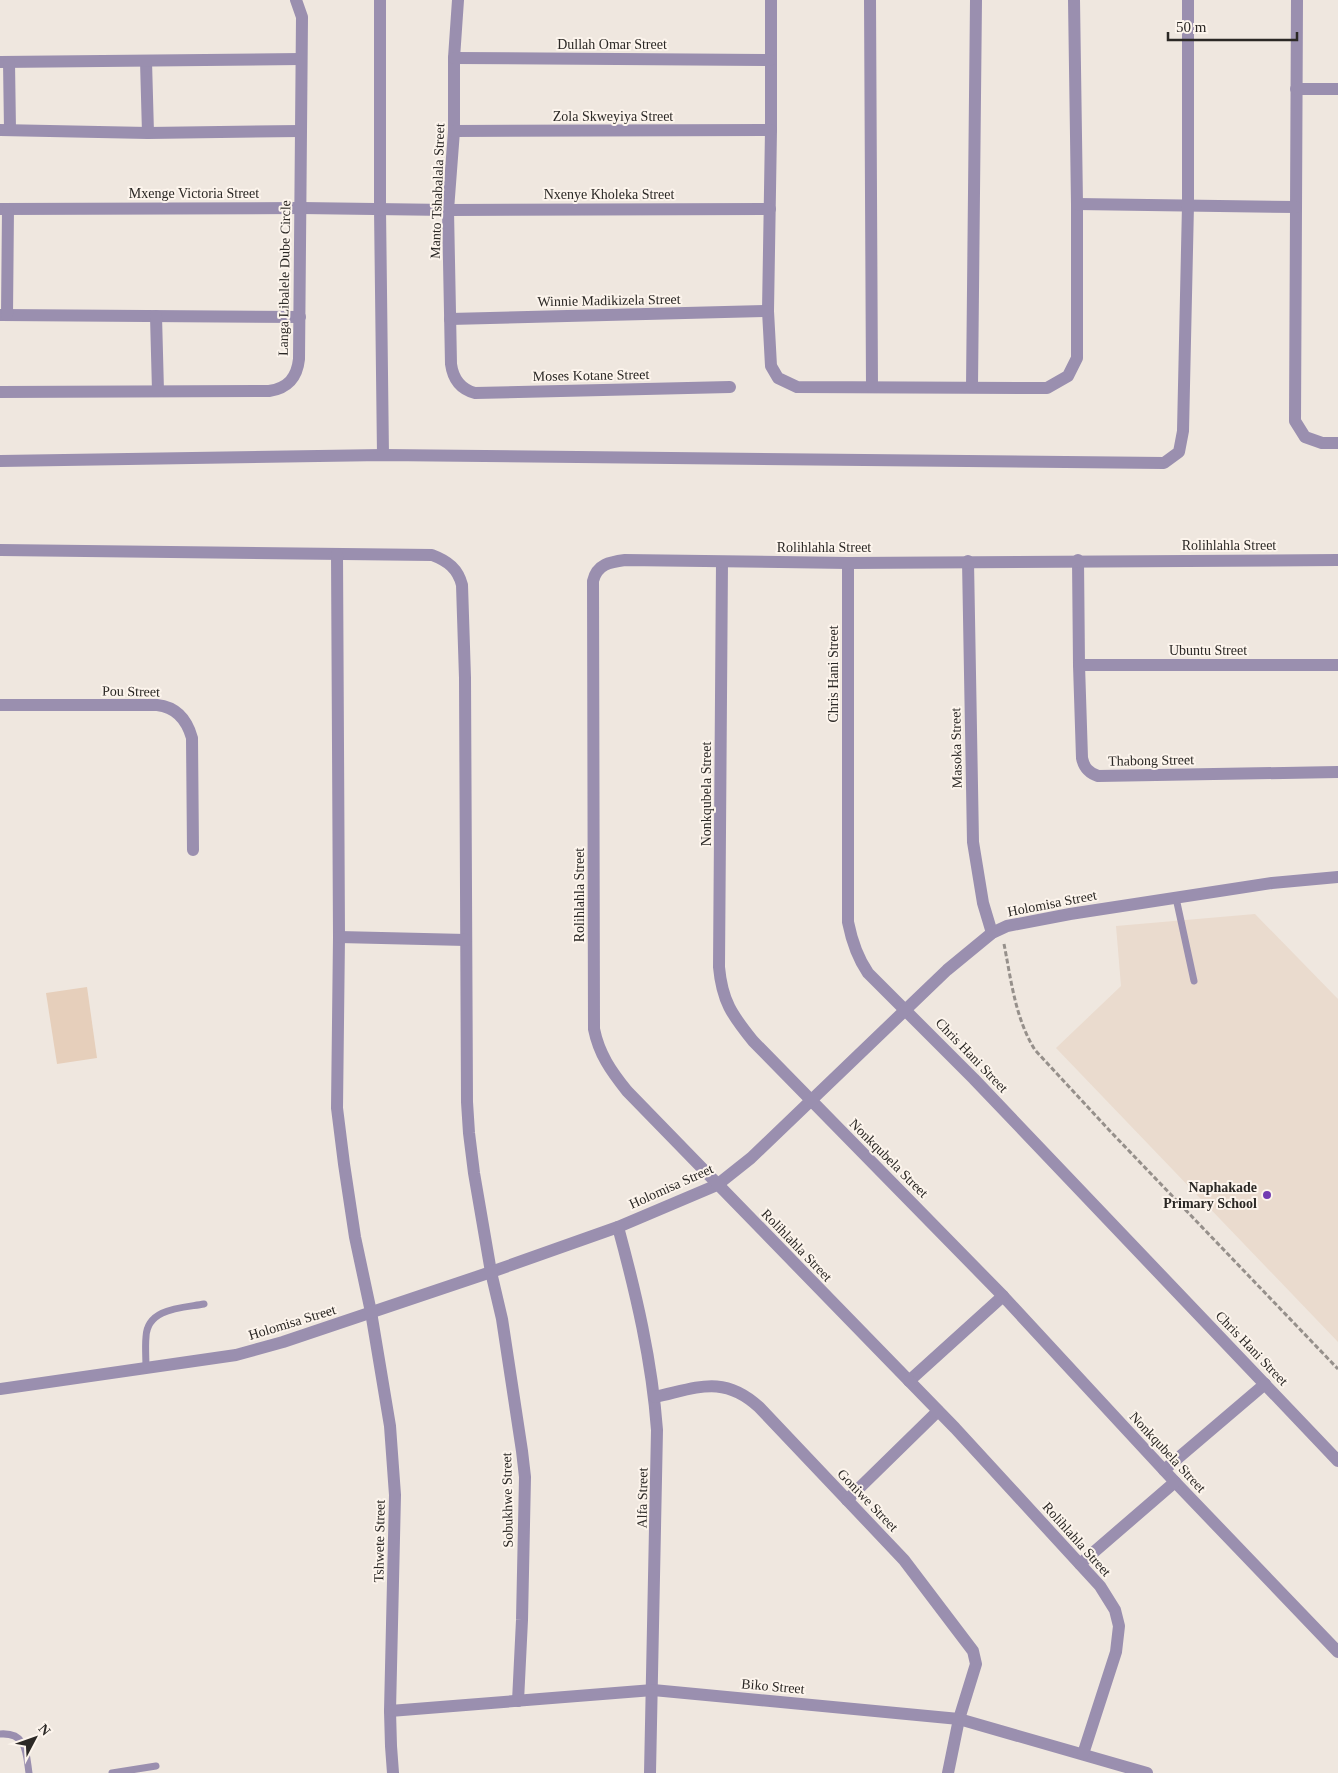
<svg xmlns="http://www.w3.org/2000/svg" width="1338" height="1773" font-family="Georgia,serif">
<rect width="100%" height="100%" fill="#efe7df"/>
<!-- built -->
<polygon fill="#eadbce" points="1255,914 1338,999 1338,1342 1056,1048 1121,986 1116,926"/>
<!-- pitch -->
<polygon fill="#e6cfbb" points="87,987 97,1058 57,1064 46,993"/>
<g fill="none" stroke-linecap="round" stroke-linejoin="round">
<!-- path -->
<path stroke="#96908b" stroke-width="3" stroke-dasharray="5 2.5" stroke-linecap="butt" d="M1004,944C1011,979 1015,1018 1035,1050L1109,1130L1338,1369"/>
<!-- service -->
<g stroke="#9a8faf" stroke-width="7">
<polyline points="1176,898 1194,981"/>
<path d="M146,1368C146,1358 145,1347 146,1337C147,1308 182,1308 204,1304"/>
<path d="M0,1734C27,1732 26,1753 29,1773"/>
<polyline points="112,1773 156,1766"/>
</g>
<!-- minor -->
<g stroke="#9a8faf" stroke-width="12">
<polyline points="380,0 380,209 383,455"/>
<path d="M458,0L454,58V131L448,210L451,364C453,379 460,389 475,393L730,387"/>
<polyline points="771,0 771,130 768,311 771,366 778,378 797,387 1047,388 1068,376 1077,358 1077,204 1074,0"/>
<polyline points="870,0 872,387"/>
<polyline points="1297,0 1295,421 1305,437 1322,443 1338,443"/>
<polyline points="454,58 770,60"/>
<polyline points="146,61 148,133"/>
<polyline points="0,62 301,59"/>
<polyline points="9,62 10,130"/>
<polyline points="1296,89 1338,89"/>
<polyline points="0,130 148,133 300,131"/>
<polyline points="454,131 771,130"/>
<polyline points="1077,204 1296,207"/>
<polyline points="0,209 301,208 448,210 770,209"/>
<polyline points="0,315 300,317"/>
<polyline points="7,315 8,209"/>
<polyline points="156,316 158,391"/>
<polyline points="450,319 768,311"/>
<polyline points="972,387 976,0"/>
<path d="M0,392L269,391C288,388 297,378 299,359L302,17L296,0"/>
<polyline points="0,461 383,455 1164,463 1179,452 1183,431 1188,205 1188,0"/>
<path d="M0,550L432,555C448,561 458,569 462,585L465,678L467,1102L469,1133L474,1173L491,1272L502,1319L522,1451L525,1477L522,1620L518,1701"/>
<polyline points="337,554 339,937 337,1108 344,1164 355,1237 371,1312 390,1426 395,1495 390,1711 391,1746 393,1773"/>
<path d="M1078,560L1079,665L1082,758C1084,768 1089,773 1098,776L1338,772"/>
<polyline points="968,561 973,842 983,903 992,933"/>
<path d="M722,562L719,967C722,1001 732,1015 753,1041L1003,1296L1175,1482L1338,1652"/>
<path d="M848,563V922C852,942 857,957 868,973L974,1079L1338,1461"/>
<polyline points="1079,665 1338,665"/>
<path d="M0,705H157C176,707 187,720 192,738L193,850"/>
<polyline points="339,937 466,940"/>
<path d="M618,1227C636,1293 652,1361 657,1430L650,1773"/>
<polyline points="909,1381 1003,1296"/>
<polyline points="0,1389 236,1355 283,1342 491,1272 618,1227 717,1185 751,1158 947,970 992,933 1007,926 1070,914 1272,883 1338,877"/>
<path d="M655,1397C697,1388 723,1374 759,1407L904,1560L973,1651L976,1664L959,1719L948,1773"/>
<polyline points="1164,1470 1265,1384"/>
<polyline points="847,1500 938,1411"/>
<polyline points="1080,1564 1175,1482"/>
<polyline points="390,1711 653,1690 959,1719 1147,1773"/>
<path d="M1083,1754L1116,1652L1119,1626L1115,1610L1100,1586L955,1428L627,1091C611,1071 599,1054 594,1029L593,581C597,564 610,562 625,560L848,563L1338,560"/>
</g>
</g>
<!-- markers -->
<circle fill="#723bb2" stroke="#fcf4ec" stroke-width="2" cx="1267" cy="1195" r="5"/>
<g text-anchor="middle" stroke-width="4" stroke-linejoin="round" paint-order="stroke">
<!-- street labels -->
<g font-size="14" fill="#2b2825" stroke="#fcf4ec">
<text x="612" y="49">Dullah Omar Street</text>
<text x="613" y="121">Zola Skweyiya Street</text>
<text transform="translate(437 191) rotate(-88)" y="5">Manto Tshabalala Street</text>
<text x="194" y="198">Mxenge Victoria Street</text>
<text x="609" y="199">Nxenye Kholeka Street</text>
<text transform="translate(284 278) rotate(-89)" y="5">Langa Libalele Dube Circle</text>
<text transform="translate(609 300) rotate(-1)" y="5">Winnie Madikizela Street</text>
<text transform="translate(591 375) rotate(-1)" y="5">Moses Kotane Street</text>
<text x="1229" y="550">Rolihlahla Street</text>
<text x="824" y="552">Rolihlahla Street</text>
<text x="1208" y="655">Ubuntu Street</text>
<text transform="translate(833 674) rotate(-90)" y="5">Chris Hani Street</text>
<text transform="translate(131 691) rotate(1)" y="5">Pou Street</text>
<text transform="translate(956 748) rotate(-91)" y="5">Masoka Street</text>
<text transform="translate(1151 760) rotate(-1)" y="5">Thabong Street</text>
<text transform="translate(706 794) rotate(-90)" y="5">Nonkqubela Street</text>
<text transform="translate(579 895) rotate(-90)" y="5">Rolihlahla Street</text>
<text transform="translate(1052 903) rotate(-11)" y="5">Holomisa Street</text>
<text transform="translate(972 1055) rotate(46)" y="5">Chris Hani Street</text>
<text transform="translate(889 1158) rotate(45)" y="5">Nonkqubela Street</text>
<text transform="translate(671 1186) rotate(-24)" y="5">Holomisa Street</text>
<text transform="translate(797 1245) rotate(46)" y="5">Rolihlahla Street</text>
<text transform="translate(292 1322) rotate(-17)" y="5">Holomisa Street</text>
<text transform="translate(1252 1348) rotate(46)" y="5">Chris Hani Street</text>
<text transform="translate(1168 1452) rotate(47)" y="5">Nonkqubela Street</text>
<text transform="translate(642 1498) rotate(-89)" y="5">Alfa Street</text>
<text transform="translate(507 1500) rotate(-91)" y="5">Sobukhwe Street</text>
<text transform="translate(868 1500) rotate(46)" y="5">Goniwe Street</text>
<text transform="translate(1077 1539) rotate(48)" y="5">Rolihlahla Street</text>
<text transform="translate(379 1541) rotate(-89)" y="5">Tshwete Street</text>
<text transform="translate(773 1686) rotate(5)" y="5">Biko Street</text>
</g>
<!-- poi labels -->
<g font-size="14" font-weight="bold" fill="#2b2825" stroke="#fcf4ec" text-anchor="end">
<text x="1257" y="1192">Naphakade<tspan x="1257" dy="16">Primary School</tspan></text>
</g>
</g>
<!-- north arrow -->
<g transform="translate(35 1738) rotate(49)" stroke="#fcf4ec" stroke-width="4" paint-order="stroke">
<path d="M0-4L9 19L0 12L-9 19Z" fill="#2b2825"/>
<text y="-8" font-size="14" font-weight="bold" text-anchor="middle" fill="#2b2825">N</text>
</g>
<!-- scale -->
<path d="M1168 32v8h129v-8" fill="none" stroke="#2b2825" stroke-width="2.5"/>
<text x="1176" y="32" font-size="15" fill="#2b2825" stroke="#fcf4ec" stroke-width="4" paint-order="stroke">50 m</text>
</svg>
